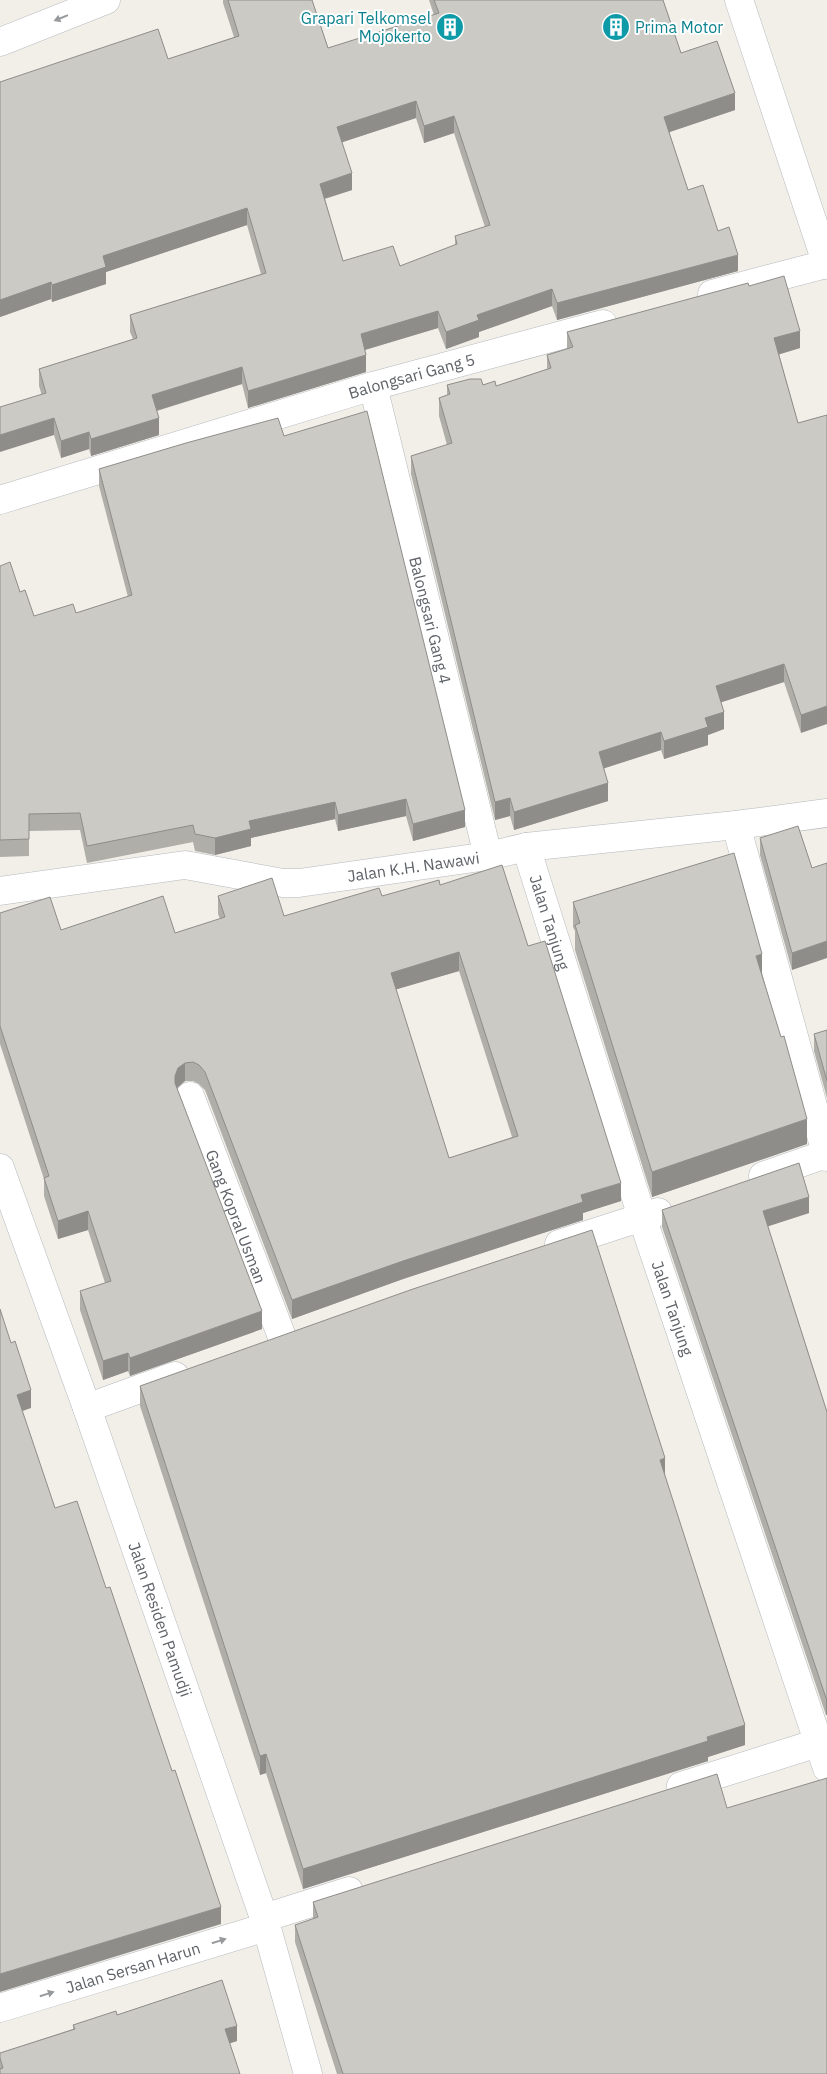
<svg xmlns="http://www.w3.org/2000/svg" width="827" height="2074" font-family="'IBM Plex Sans',sans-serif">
<rect width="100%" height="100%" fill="#f1efe8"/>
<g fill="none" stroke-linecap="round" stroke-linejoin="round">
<!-- street casing -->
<g stroke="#b5b8bc" stroke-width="29">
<g id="street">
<polyline points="739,0 827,265"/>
<polyline points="712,294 826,264"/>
<path id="s1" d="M373,386L488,856"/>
<path id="s2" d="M0,500L373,386L603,324"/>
<polyline points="736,825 827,1157"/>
<path id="s3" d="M526,847L642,1217L827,1768"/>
<path id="s4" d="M0,891L185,865L283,883H299L488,856L526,847L736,825L827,813"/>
<path id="s5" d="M190,1096L282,1337"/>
<polyline points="763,1176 826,1154"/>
<polyline points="559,1244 658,1212"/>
<polyline points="87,1408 175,1376"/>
<polyline points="681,1786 827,1740"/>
<polyline points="264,1918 349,1891"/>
<path id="s6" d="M0,2008L266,1927"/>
</g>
</g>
<!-- secondary casing -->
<g stroke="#b6babf" stroke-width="29">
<g id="secondary">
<polyline points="0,42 106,0"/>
<path id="s7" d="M0,1168L87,1408L264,1918L308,2074"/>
</g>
</g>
<!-- street -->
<use href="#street" stroke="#fff" stroke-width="28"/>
<!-- secondary -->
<use href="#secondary" stroke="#fff" stroke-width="28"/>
</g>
<!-- wall -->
<g fill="#afaea9" fill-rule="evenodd">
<path d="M223,0H312L328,48L434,15L429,0H663L681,53L735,110L669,132L688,190L718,231L738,271L557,320L552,306L479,332V337L446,349L438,328L365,350L366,372L248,408L242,384L157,411L159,435L91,456L89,449L61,458L39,386V369L133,339L130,332V315L261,274L247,225L106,272V284L52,302L51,299L0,317V82L168,59L234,37L223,3ZM416,118L424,143L454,133L485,227L455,236V245L400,266L343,261L325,199L352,190L342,142Z"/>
<polygon points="749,286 800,348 779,354 798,423 827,415 801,733 784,682 721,702 724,729 708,735 708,745 664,759 661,750 604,768 608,801 514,830 510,816 495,820 411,474 411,456 447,445 439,416 439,398 447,395 447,385 483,385 496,386 547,369 547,355 567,349 567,332"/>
<polygon points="284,436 465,827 413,841 406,816 338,831 335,819 251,838 251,846 215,855 195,851 193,842 87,863 80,830 29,831 29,856 0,857 0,566 20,592 34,616 76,613 128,597 99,486 99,469"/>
<polygon points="760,838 812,868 792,970 760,855"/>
<path d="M440,885L528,946L621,1201L583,1213V1220L403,1279L292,1319L205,1090L199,1084L193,1081H185L177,1088L262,1329L130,1376L128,1371L103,1380L80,1310V1291L105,1283L88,1230L58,1239L44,1196V1179L0,1044V913L61,930L175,933L220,919L218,914V896L284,916L382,896ZM459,971L512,1137L449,1158L396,989Z"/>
<polygon points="573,902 762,976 807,1144 652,1197 575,950 575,931 573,927"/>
<polygon points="827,1030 827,1098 814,1051 814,1034"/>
<polygon points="662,1210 809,1213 768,1226 827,1412 826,1715 662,1227"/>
<polygon points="140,1386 665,1476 745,1745 708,1757 708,1761 303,1889 266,1773 260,1775 140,1406"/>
<polygon points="727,1808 827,2074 337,2074 295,1942 295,1925 313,1919 313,1902"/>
<polygon points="117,2015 237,2041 230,2043 0,2074 0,2053 73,2029 73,2025"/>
</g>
<!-- shaded-wall -->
<g fill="#8f8d8a">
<polygon points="735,93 735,110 664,134 664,117"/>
<polygon points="416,101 416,118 337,144 337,127"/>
<polygon points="454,116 454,133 424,143 424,126"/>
<polygon points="352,173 352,190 320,200 320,184"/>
<polygon points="247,208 247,225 106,272 106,284 52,302 52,285 103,256"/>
<polygon points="738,255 738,271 557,320 557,303"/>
<polygon points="51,282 51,299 0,317 0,300"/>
<polygon points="552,289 552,306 479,332 479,337 446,349 446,332 477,315"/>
<polygon points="438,311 438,328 361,351 361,334"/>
<polygon points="800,331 800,348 774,356 774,338"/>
<polygon points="366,355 366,372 248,408 248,391"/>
<polygon points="242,367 242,384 152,412 152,395"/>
<polygon points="54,418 54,435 0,452 0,435"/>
<polygon points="159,418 159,435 91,456 91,439"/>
<polygon points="89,432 89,449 61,458 61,441"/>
<polygon points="784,664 784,682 716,704 716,686"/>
<polygon points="827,706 827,724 801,733 801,715"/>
<polygon points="724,712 724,729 708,735 708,745 664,759 664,741 705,718"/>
<polygon points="661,732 661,750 599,770 599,752"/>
<polygon points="608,783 608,801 514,830 514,812"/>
<polygon points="510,798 510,816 495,820 495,802"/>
<polygon points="406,799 406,816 338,831 338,815"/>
<polygon points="335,802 335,819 251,838 251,846 215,855 215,838 249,821"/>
<polygon points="465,810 465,827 413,841 413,824"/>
<polygon points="827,941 827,958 792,970 792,953"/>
<polygon points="459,952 459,971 391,991 391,973"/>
<polygon points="762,954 762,979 756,956"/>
<polygon points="185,1063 185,1081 178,1087 175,1094 175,1076 178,1068"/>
<polygon points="807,1119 807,1144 652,1197 652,1172"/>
<polygon points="621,1183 621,1201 583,1213 583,1220 403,1279 292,1319 292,1300 581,1195"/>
<polygon points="809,1197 809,1213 763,1228 763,1211"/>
<polygon points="88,1211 88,1230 58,1239 58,1221"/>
<polygon points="262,1311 262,1329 130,1376 130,1358"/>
<polygon points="128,1353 128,1371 103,1380 103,1361"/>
<polygon points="31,1390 31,1408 17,1413 17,1395"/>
<polygon points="665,1458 665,1478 660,1460"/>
<rect x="826" y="1698" width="1" height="17"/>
<polygon points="745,1725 745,1745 708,1757 708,1761 303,1889 303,1869"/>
<polygon points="266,1754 266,1773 260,1775 260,1756"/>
<polygon points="221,1907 221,1924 0,1992 0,1974"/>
<polygon points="237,2026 237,2041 225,2045 225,2029"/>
</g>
<!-- building -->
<g fill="#cccac5" stroke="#8f8d8a" fill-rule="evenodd">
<path d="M228,0H312L328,48L439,13L434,0H663L681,53L717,41L735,93L664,117L688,190L703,185L718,231L729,227L738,255L557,303L552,289L477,315L479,320L446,332L438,311L361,334L366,355L248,391L242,367L152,395L159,418L91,439L89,432L61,441L54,418L0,435V407L46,393L39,369L137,338L130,315L266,273L247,208L103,256L106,267L52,285L51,282L0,300V82L158,29L168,59L239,36ZM416,101L424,126L454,116L490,225L455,236L457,244L400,266L393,246L343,261L320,184L352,173L337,127Z"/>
<polygon points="784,276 800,331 774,338 798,423 827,415 827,706 801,715 784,664 716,686 724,712 705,718 708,727 664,741 661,732 599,752 608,783 514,812 510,798 495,802 411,456 452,443 439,398 450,394 447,385 470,379 481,379 483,385 495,381 496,386 551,368 547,355 573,347 567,332 748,283 749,286"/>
<polygon points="367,411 465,810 413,824 406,799 338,815 335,802 249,821 251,829 215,838 195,834 193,825 87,846 80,813 29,814 29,839 0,840 0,566 10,562 20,592 25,590 34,616 73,604 76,613 132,595 99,469 186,443 278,418 284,436"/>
<polygon points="798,826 812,868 827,863 827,941 792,953 760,838"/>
<polygon points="734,853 762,954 756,956 781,1037 784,1036 807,1119 652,1172 575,925 580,923 573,902"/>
<path d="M502,865L528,946L545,941L621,1183L581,1195L583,1202L403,1261L292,1300L205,1072L199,1065L193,1062L185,1063L178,1068L175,1076V1083L262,1311L130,1358L128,1353L103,1361L80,1291L111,1281L88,1211L58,1221L44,1178L49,1176L0,1026V913L50,897L61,930L163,896L175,933L225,917L218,896L272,878L284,916L379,888L382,896L439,880L440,885ZM459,952L518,1136L449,1158L391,973Z"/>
<polygon points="827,1030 827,1081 814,1034"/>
<polygon points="799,1163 809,1197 763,1211 827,1412 827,1698 826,1698 662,1210"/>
<polygon points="592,1230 665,1458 660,1460 745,1725 707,1737 708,1741 303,1869 266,1754 260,1756 140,1386 413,1289"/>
<polygon points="0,1309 11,1343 15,1341 31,1390 17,1395 55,1508 77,1501 106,1588 110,1587 172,1771 175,1770 221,1907 0,1974"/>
<polygon points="717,1774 727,1808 827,1778 827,2074 343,2074 295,1925 318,1917 313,1902"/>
<polygon points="222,1980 237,2026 225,2029 240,2074 0,2074 0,2069 3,2068 0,2058 0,2053 75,2029 73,2025 116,2011 117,2015"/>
</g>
<!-- one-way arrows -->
<defs><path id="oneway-solid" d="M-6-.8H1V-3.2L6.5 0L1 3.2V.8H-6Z" transform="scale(1.25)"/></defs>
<g fill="#979a9d">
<use href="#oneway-solid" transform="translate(61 18) rotate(158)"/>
<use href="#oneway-solid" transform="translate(219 1941) rotate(-17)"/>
<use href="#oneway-solid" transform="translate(47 1994) rotate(-17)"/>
</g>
<!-- icons -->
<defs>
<g id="building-disc" transform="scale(1.4375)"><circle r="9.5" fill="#0f9aa8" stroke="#fff"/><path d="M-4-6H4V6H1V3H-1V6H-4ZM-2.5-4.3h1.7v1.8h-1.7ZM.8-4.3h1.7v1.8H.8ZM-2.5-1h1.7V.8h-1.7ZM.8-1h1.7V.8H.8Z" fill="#fff"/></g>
</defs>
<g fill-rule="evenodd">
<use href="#building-disc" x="450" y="27"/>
<use href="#building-disc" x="616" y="27"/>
</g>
<g text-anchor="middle" stroke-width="4" stroke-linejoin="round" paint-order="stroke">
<!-- culture labels -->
<g font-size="16" fill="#0d838f" stroke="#fff" text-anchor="end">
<text x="431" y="24">Grapari Telkomsel<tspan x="431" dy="18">Mojokerto</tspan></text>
<text x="635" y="33" text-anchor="start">Prima Motor</text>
</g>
<!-- street labels -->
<g font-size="16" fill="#5f6368" stroke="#fff">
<text dy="6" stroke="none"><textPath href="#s2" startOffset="430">Balongsari Gang 5</textPath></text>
<text dy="6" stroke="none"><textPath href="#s1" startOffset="241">Balongsari Gang 4</textPath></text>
<text dy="6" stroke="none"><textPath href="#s4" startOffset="418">Jalan K.H. Nawawi</textPath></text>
<text dy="6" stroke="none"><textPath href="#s3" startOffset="79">Jalan Tanjung</textPath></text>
<text dy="6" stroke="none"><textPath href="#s5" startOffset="129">Gang Kopral Usman</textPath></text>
<text dy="6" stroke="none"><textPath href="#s3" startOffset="484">Jalan Tanjung</textPath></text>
<text dy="6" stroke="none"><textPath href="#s7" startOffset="479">Jalan Residen Pamudji</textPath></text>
<text dy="6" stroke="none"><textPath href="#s6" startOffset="139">Jalan Sersan Harun</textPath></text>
</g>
</g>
</svg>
